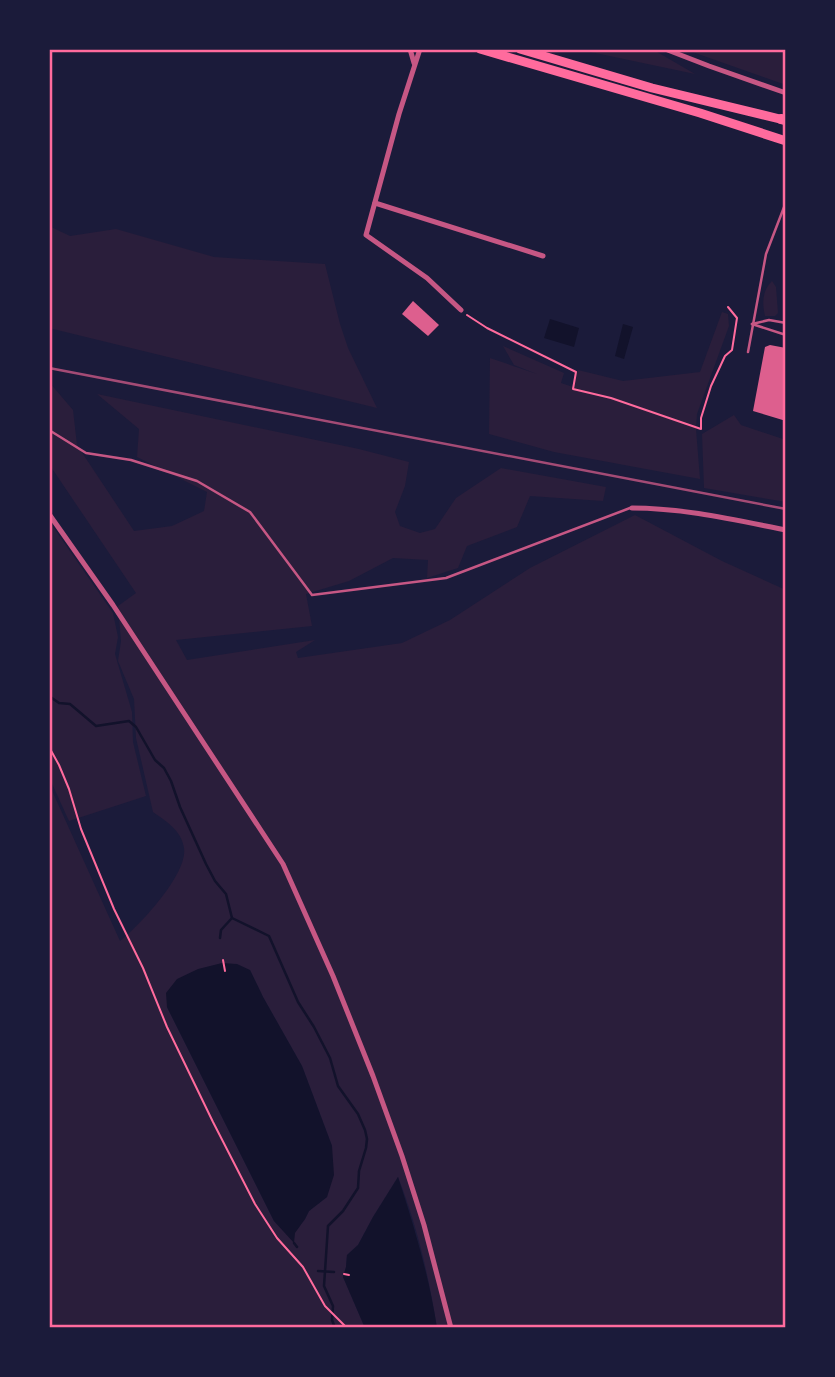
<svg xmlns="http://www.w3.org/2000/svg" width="835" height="1377" font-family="'Source Sans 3',sans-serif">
<rect width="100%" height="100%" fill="#1b1b3a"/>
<!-- green -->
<g fill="#2a1e3b" fill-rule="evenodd">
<polygon points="577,49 652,49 695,74 586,51"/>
<polygon points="695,50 786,51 786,85 701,55 693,52"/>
<polygon points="49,226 70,236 116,229 214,257 325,264 340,324 348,348 377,408 49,328"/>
<path d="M772,281L776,287L778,313L775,316H765C762,303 762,291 772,281Z"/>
<polygon points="722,312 728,314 729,326 697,414 696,429 700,479 554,452 489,434 490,358 537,374 514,365 503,346 564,373 561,383 573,387 578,370 623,381 700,372"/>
<path d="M49,382L73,410L77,445L134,531L172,526L204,511L207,492L137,457L139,429L97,394L359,449L409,462L405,486L395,512L400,526L420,533L435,529L456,498L501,468L606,487L603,501L530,496L517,527L467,546L458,568L427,578L428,560L393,558L349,581L306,594L312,626L176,640L187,660L315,640L296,652L298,658L402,643L450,620L530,568L635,515L722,561L786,590V1328H437C429,1277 417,1225 398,1177L373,1217L358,1245L347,1255L346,1267L343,1277L365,1328H49V784L120,941C139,926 188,874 184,848C182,831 166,821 153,812L136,738L134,699L118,661L121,641L118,606L136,593L49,464ZM250,970L263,997L302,1066L332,1146L327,1197L309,1211L305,1219L294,1233V1242L274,1221L167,1007Z"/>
<polygon points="734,415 741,425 786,440 786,502 704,488 702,434"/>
<polygon points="49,521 113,613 118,637 115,654 132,712 133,742 146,796 69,821 49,777"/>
</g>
<!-- water -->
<g fill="#12122b">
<polygon points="550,319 579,328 574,347 544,338"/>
<polygon points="623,324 633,327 624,359 615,356"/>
<polygon points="222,963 237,964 250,970 263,997 302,1066 332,1146 334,1175 327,1197 309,1211 305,1219 295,1233 294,1243 274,1221 167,1007 166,993 177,979 198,969"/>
<path d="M398,1177C414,1226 429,1276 437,1328H365L343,1277L346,1267L347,1255L358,1245L373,1217Z"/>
</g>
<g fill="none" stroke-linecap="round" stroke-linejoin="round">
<!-- stream -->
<g stroke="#12122b" stroke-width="2.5">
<polyline points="49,696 59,703 70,704 96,726 129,721 136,727 155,760 164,768 171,781 180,807 206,864 215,881 226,894 232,918 269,936 298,1002 314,1027 330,1058 338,1086 358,1114 365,1130 367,1139 366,1148 359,1171 358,1188 343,1211 328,1226 324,1286 333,1306 332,1320 335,1328"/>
<polyline points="220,938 221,930 232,918"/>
<polyline points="294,1243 297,1247"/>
<polyline points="318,1271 334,1272"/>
</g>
</g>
<!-- building -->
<g fill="#dd5f8e">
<polygon points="413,301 439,325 428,336 402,314"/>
<polygon points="770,345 786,348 786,421 753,411 765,347"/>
</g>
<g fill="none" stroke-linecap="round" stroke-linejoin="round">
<!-- path -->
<g stroke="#ff6b9d" stroke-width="2">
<polyline points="467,315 487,328 576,372 573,389 611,398 701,429 701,418 711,386 725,356 732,350 737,318 728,307"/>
<polyline points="49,747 59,765 69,789 81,829 114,909 143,968 167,1027 213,1122 255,1204 277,1238 303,1267 325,1306 347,1328"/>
<polyline points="223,960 225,971"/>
<polyline points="344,1274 349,1275"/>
</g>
<!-- service -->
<g stroke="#c65784" stroke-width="2.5">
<polyline points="752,324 786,335"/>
<polyline points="752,324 769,320 786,323"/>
<polyline points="748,352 766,254 786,202"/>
<polyline points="49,430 86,453 131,460 197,481 250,512 312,595 446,578 630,508"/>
</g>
<!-- minor -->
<g stroke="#c65784" stroke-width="5">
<polyline points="410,49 414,63"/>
<polyline points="420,49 399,114 366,235 427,278 461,310"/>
<polyline points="665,49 709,66 786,93"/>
<polyline points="375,203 543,256"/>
<path d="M632,508C684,508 735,520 786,530"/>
<polyline points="49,514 113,605 283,864 333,976 373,1076 402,1156 424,1225 451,1328"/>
</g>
<!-- primary -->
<g stroke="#ff6b9d" stroke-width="9">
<polyline points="480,49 700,113 786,141"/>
<polyline points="520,49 652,88 784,120"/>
</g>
<!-- motorway -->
<polyline stroke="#ff6b9d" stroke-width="10" points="781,119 786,120"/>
<!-- rail -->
<polyline stroke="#a44b75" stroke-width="2.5" points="49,368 786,509"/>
</g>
<!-- border -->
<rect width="835" height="1377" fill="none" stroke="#1b1b3a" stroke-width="102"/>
<rect x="51" y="51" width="733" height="1275" fill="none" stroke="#ff6b9d" stroke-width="2.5"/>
</svg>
